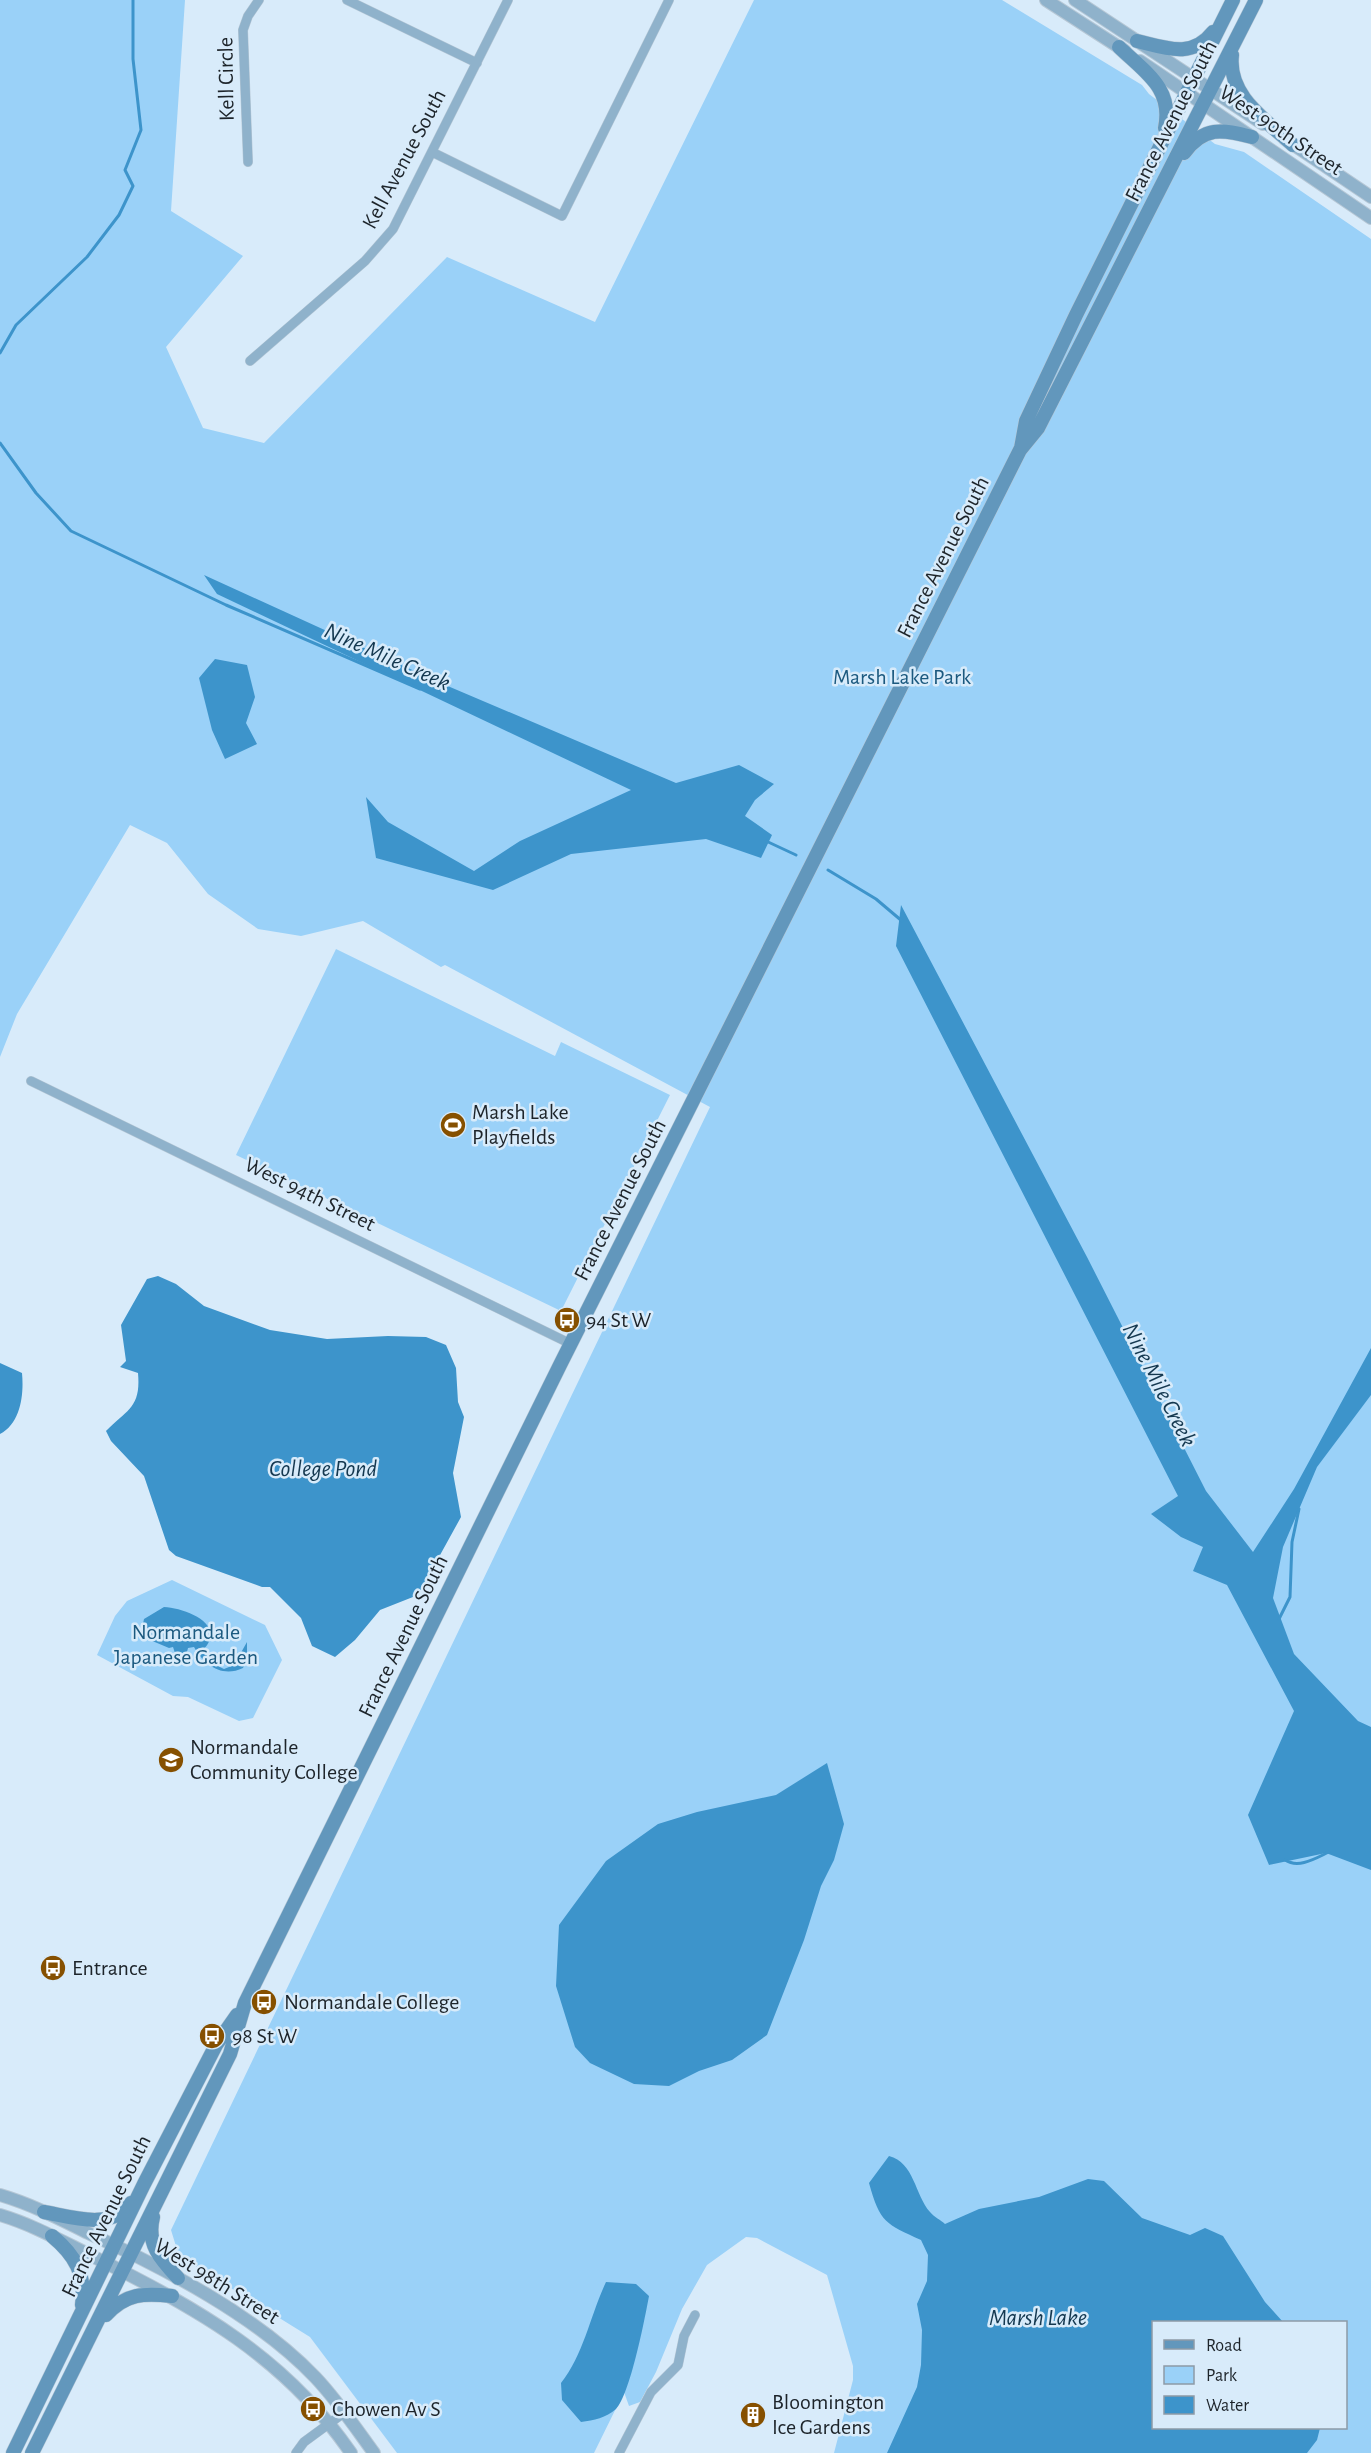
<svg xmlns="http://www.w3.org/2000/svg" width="1371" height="2453" font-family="'Alegreya Sans',sans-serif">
	<rect width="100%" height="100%" fill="#d8ebfa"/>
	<path fill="#9ad1f8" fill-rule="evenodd" d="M 0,0 L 185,0 L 171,211 L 243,256 L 166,347 L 203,428 L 264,443 L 447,257 L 595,322 L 754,0 L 1002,0 L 1142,85 L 1149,94 L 1215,144 L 1244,152 L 1371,239 L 1371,2453 L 834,2453 L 853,2380 L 853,2366 L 827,2275 L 757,2238 L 746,2237 L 707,2265 L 682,2309 L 656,2372 L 640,2402 L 629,2406 L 624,2392 L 594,2453 L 397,2453 L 310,2337 L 179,2256 L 171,2230 L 710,1107 L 445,965 L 441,967 L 363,921 L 301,936 L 258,929 L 208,894 L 167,843 L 130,825 L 17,1014 L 0,1057 ZM 1154,2322 L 1346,2322 L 1346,2428 L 1154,2428 Z
		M 336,949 L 555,1056 L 561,1042 L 670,1095 L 561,1311 L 236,1155 Z
		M 172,1580 L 265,1625 L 282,1660 L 253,1718 L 239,1721 L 188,1697 L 173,1696 L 97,1655 L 115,1616 L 127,1601 Z"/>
	<path fill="#3d94cb" d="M 204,575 L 443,684 L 676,783 L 739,765 L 774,784 L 755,800 L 745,816 L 772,835 L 761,858 L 706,839 L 571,854 L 493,890 L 376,858 L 366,797 L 388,822 L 474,871 L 520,841 L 631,790 L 217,594 Z
		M 215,659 L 247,665 L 255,697 L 246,723 L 257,744 L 225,759 L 212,730 L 199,678 Z
		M 901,905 L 1087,1257 L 1206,1491 L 1253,1552 L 1294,1489 L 1371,1348 L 1371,1395 L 1317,1467 L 1283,1547 L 1273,1598 L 1294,1654 L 1358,1721 L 1371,1727 L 1371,1870 L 1326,1853 L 1269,1865 L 1248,1815 L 1294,1711 L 1227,1585 L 1193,1571 L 1203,1547 L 1181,1537 L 1151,1514 L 1178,1496 L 896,946 Z
		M 158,1276 L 176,1284 L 204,1306 L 270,1330 L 327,1339 L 388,1336 L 426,1337 L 446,1345 L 456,1368 L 458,1402 L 464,1417 L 453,1473 L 461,1517 L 418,1595 L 380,1610 L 355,1640 L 335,1657 L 312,1646 L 301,1618 L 270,1587 L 262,1587 L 176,1556 L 169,1550 L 144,1476 L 111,1441 L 106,1431 C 128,1409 141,1407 138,1373 L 120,1367 L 126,1361 L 121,1325 L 147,1279 Z
		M 0,1363 L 22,1373 C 24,1394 21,1423 0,1434 Z
		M 164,1607 C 185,1608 227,1624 204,1649 C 208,1660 214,1664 224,1669 L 234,1665 L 247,1642 L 247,1659 L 243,1668 C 222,1678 204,1665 194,1647 L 188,1648 L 186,1656 L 175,1653 L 173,1647 L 169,1648 L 150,1640 L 142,1629 L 144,1619 Z
		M 827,1763 L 844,1824 L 834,1860 L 821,1886 L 804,1940 L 767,2035 L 732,2060 L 699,2071 L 669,2086 L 634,2084 L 590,2063 L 575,2047 L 556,1986 L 559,1925 L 606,1861 L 658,1824 L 697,1812 L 776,1795 Z
		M 889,2156 C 914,2162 915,2195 930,2212 C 934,2217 941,2220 945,2224 L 979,2209 L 1039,2197 L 1088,2179 L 1104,2181 L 1142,2218 L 1190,2235 L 1205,2228 L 1223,2236 L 1265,2302 L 1283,2322 L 1154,2322 L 1154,2428 L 1320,2428 L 1317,2440 L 1307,2453 L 887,2453 L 917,2387 L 921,2365 L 922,2330 L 917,2304 L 927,2281 L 928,2255 L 921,2240 C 886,2224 880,2223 869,2183 Z
		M 606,2282 L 636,2284 L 649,2296 C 645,2318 630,2395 616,2409 C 606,2418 594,2420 581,2422 L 562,2400 L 561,2383 C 584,2354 590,2316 606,2282 Z"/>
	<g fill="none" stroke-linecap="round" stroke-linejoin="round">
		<path stroke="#3d94cb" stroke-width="3" d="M 0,353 L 16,325 L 87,257 L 119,215 L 133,186 L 125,170 L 141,130 L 133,59 L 133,0
			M 0,443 L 36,493 L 71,531 L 226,605 L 420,689
			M 766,841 L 796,855
			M 828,870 L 876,899 L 902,921
			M 1279,1619 L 1290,1597 L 1292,1542 L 1299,1509
			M 1285,1860 C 1299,1869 1316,1858 1329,1852"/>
		<g stroke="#b6c7d5" stroke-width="10">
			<path id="minor" d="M 347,0 L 477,63
				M 432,152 L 562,216 L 669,0
				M 248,162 L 243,30 L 248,16 L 259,0
				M 250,361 L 365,261 L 393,229 L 508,0
				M 31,1081 L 571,1344
				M 296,2453 L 304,2442 L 345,2412
				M 619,2453 L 651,2392 L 678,2365 L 684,2336 L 695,2315"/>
		</g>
		<g stroke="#b6c7d5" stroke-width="14">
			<path id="tertiary" d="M 1046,0 L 1125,51
				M 1075,0 L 1263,124
				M 1140,61 L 1371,218
				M 1285,139 L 1371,197
				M 0,2195 C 31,2204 60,2219 88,2233 C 164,2268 257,2316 315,2377 C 337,2400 355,2427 374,2453
				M 0,2215 C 34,2225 65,2243 96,2258 C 197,2308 286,2358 351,2453"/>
		</g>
		<g stroke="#b6c7d5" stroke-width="15">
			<path id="secondary" d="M 1137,41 C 1166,48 1192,59 1213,32
				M 1119,47 C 1146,73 1173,88 1165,128
				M 1232,55 C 1227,96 1266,120 1293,145
				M 1184,153 C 1204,126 1222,129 1252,137
				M 1021,448 L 1026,421 L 1076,315 L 1233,0
				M 44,2212 C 72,2217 111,2231 131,2203
				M 153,2217 C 146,2244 161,2260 178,2278
				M 52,2236 C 75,2255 86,2274 82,2305
				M 106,2315 C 126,2293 144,2293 172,2296
				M 13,2453 L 144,2184 L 216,2045 L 237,2015
				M 32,2453 L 230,2054 L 245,2003 L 560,1365 L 1020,450 L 1038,428 L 1256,0"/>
		</g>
		<use href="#minor" stroke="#8fb2cb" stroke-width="9"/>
		<use href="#tertiary" stroke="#8fb2cb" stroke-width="12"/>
		<use href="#secondary" stroke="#6297bc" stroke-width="14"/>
	</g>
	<defs>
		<g id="stadium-disc" transform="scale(1.35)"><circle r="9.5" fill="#865000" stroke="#d8ebfa"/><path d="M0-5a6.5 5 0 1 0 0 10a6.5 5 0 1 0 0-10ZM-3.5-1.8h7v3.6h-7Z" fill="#fff"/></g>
		<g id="bus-disc" transform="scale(1.35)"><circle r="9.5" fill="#865000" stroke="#d8ebfa"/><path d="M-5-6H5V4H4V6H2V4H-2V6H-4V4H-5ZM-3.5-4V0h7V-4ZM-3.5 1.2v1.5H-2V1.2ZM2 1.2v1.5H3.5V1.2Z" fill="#fff"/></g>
		<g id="university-disc" transform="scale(1.35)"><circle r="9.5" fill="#865000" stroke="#d8ebfa"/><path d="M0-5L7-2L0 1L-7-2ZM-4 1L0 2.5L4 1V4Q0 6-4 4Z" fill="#fff"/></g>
		<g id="building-disc" transform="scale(1.35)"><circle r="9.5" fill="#865000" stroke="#d8ebfa"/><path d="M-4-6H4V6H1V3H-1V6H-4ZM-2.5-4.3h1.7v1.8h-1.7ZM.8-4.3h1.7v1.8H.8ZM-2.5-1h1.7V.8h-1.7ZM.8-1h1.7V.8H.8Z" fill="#fff"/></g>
	</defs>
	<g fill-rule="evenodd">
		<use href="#stadium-disc" x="453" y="1125"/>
		<use href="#bus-disc" x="567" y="1320"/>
		<use href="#university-disc" x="171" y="1760"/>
		<use href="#bus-disc" x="53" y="1968"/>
		<use href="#bus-disc" x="264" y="2002"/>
		<use href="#bus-disc" x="212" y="2036"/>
		<use href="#bus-disc" x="313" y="2409"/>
		<use href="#building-disc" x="753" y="2415"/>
	</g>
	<g text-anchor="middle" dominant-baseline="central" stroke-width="5" stroke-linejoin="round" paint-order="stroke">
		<g font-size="22" fill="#1d242a" stroke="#d8ebfa">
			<text transform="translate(226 79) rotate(-91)">Kell Circle</text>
			<text transform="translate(1171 121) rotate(-63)">France Avenue South</text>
			<text transform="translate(1281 130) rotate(34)">West 90th Street</text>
			<text transform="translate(404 159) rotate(-62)">Kell Avenue South</text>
			<text transform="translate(943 557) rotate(-63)">France Avenue South</text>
			<text transform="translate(310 1194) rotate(26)">West 94th Street</text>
			<text transform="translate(620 1200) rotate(-63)">France Avenue South</text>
			<text transform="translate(403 1636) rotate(-64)">France Avenue South</text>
			<text transform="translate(106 2216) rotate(-64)">France Avenue South</text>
			<text transform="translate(217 2281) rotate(32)">West 98th Street</text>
		</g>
		<g font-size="22" fill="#1b597f" stroke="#d8ebfa">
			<text x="902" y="677">Marsh Lake Park</text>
			<text x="186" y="1632">Normandale<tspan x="186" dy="25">Japanese Garden</tspan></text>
		</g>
		<g font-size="22" fill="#1d242a" stroke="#d8ebfa" text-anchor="start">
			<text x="472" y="1112">Marsh Lake<tspan x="472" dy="25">Playfields</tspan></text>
			<text x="586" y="1320">94 St W</text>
			<text x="190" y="1747">Normandale<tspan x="190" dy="25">Community College</tspan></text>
			<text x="72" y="1968">Entrance</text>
			<text x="284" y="2002">Normandale College</text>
			<text x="232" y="2036">98 St W</text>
			<text x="772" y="2402">Bloomington<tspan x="772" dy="25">Ice Gardens</tspan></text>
			<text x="332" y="2409">Chowen Av S</text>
		</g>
		<g font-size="24" font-style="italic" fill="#143850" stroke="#d8ebfa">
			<text transform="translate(387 657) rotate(24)">Nine Mile Creek</text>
			<text transform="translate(1159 1385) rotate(63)">Nine Mile Creek</text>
			<text x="323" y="1469">College Pond</text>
			<text x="1038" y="2318">Marsh Lake</text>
		</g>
	</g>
	<rect x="1152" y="2321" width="195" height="108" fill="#d8ebfa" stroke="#8d9ba7" stroke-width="1.5"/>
	<rect x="1164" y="2340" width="30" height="9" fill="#6297bc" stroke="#8d9ba7" stroke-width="1.5"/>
	<text x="1206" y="2351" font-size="18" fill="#1d242a">Road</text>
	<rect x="1164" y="2366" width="30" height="18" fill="#9ad1f8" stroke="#8d9ba7" stroke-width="1.5"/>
	<text x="1206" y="2381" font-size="18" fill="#1d242a">Park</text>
	<rect x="1164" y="2396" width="30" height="18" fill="#3d94cb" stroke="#8d9ba7" stroke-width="1.5"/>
	<text x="1206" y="2411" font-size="18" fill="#1d242a">Water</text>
</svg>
